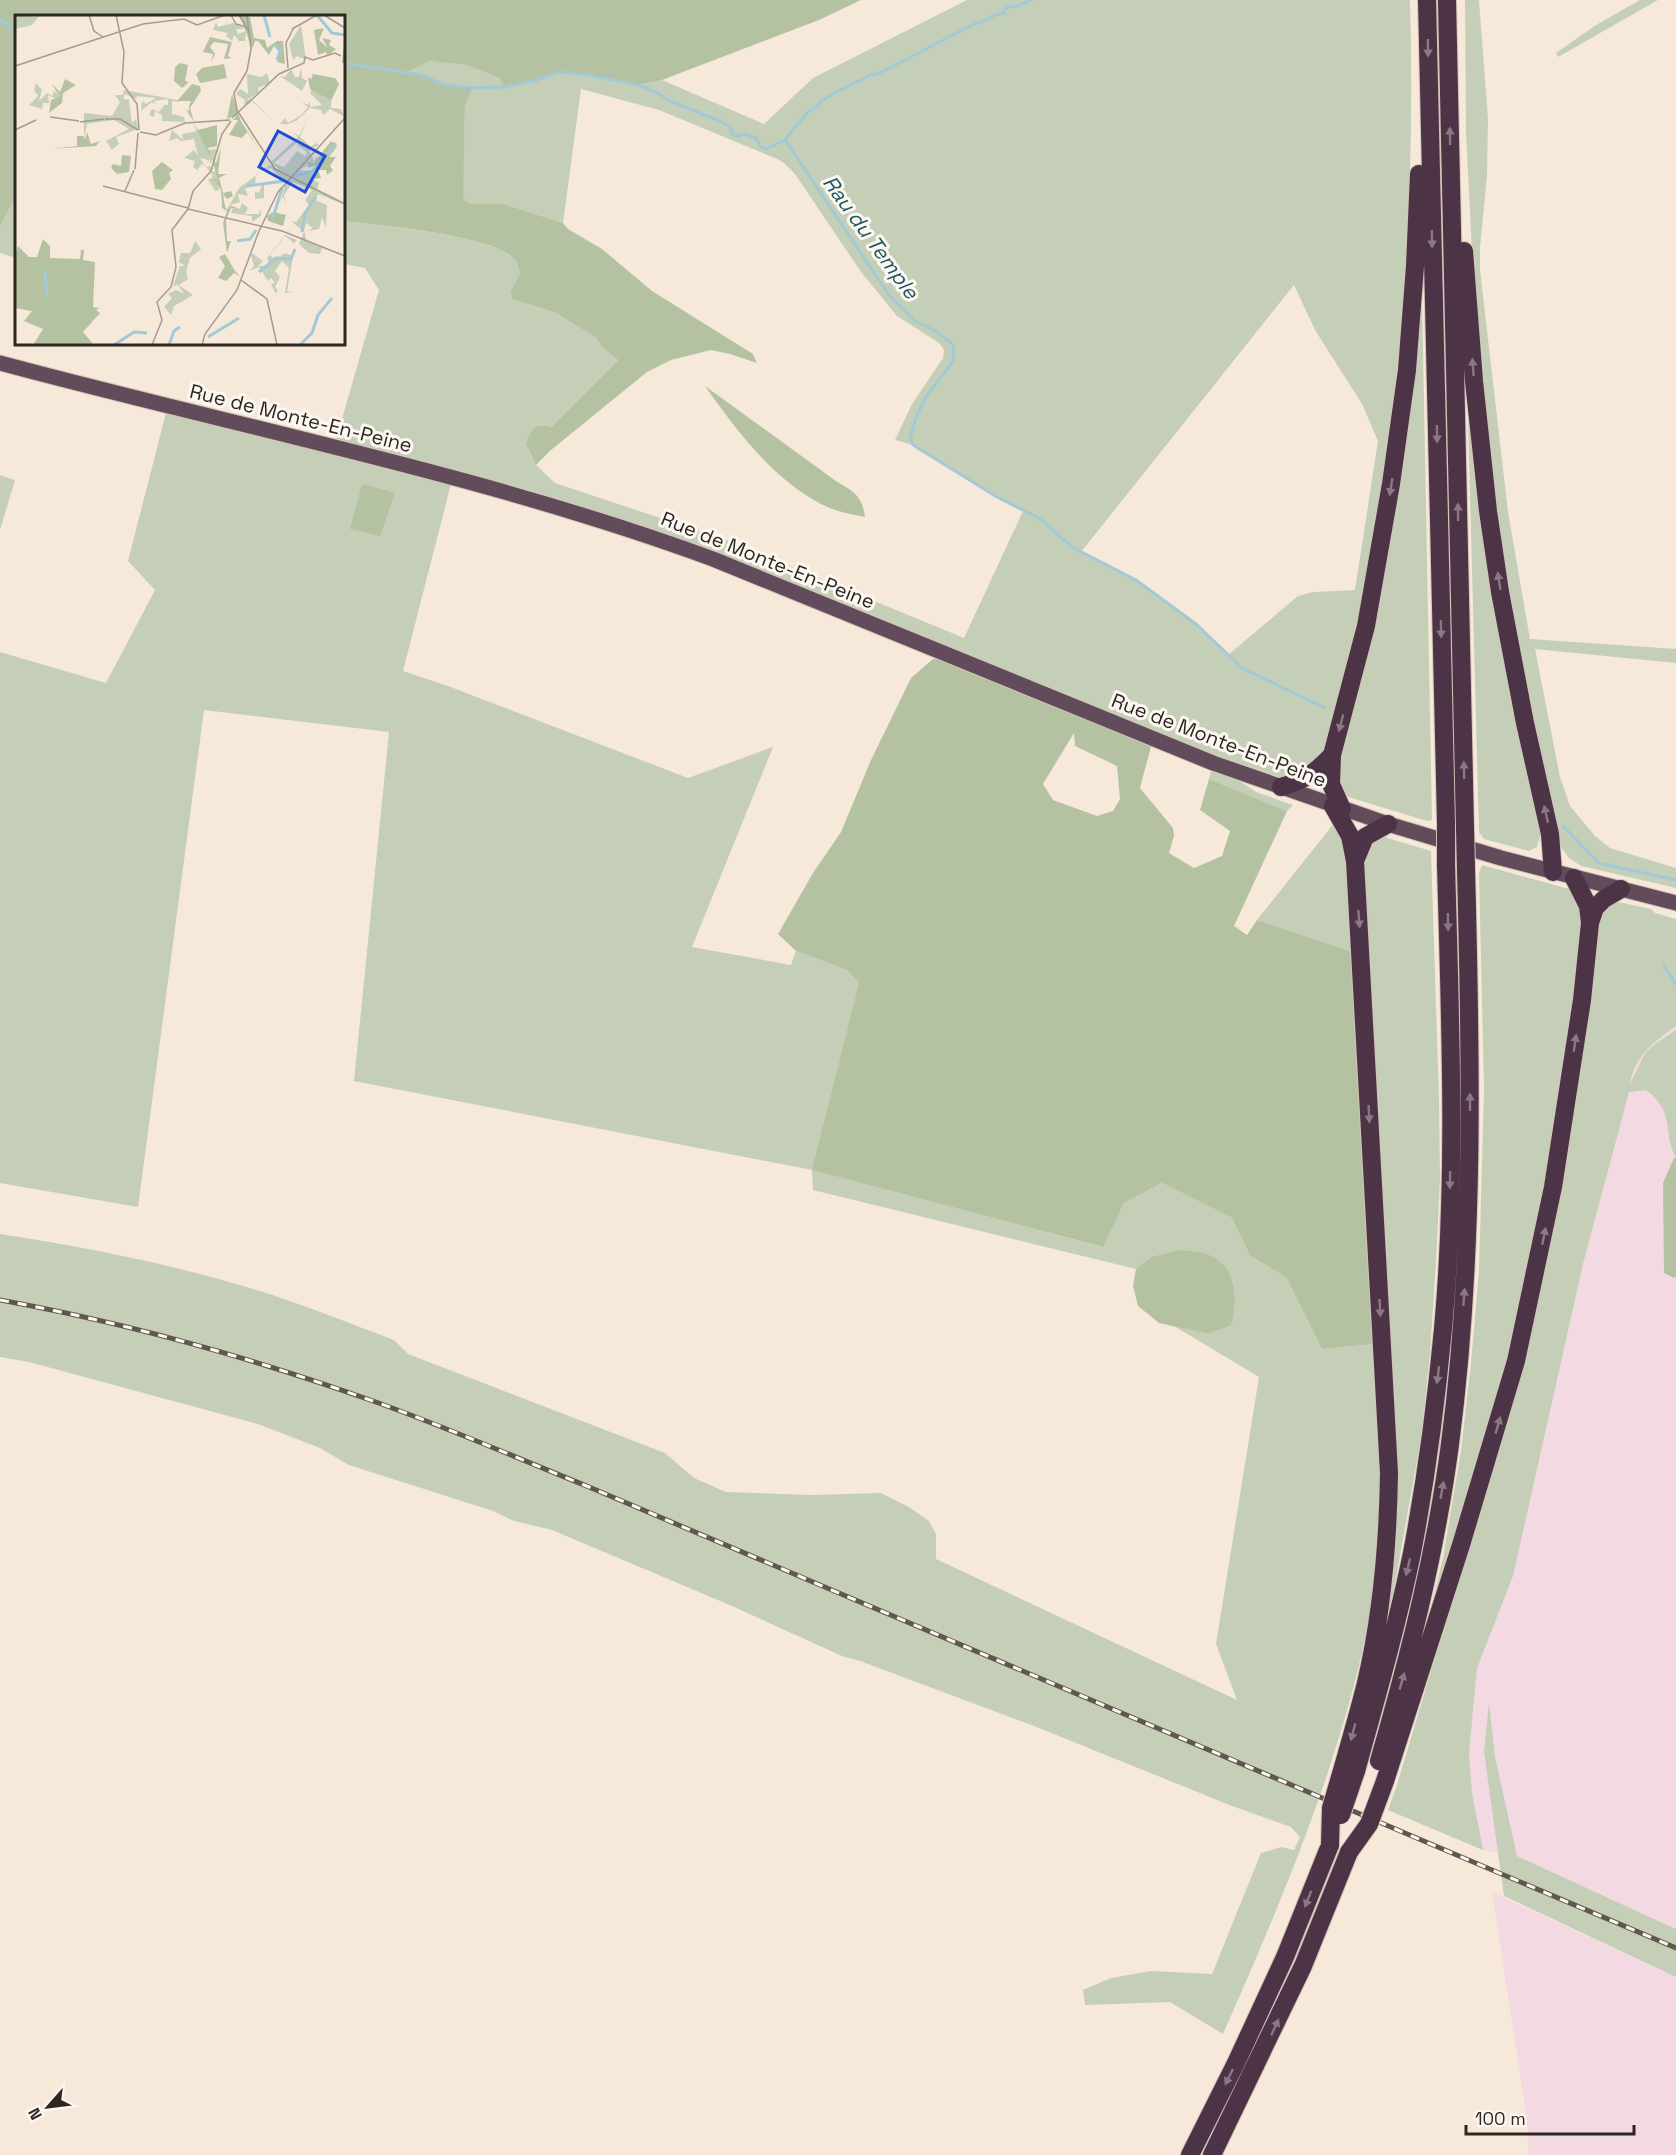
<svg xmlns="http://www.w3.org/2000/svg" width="1676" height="2155" font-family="'Space Grotesk',sans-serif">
	<rect width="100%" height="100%" fill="#f7e9da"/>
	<path fill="#f3d9e1" d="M 1618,902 L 1651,909 L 1655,913 L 1676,919 L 1676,1929 L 1517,1856 L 1483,1850 L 1388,1810 L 1397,1785 L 1525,1357 L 1545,1270 L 1582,1066 L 1596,921 Z
		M 1492,1892 L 1676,1977 L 1676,2155 L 1528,2155 L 1527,2120 Z"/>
	<path fill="#c5cfb7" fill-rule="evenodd" d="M 967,0 L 1410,0 C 1415,179 1405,358 1374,535 C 1369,563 1366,592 1360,620 C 1350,663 1337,705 1325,747 L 1317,764 L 1293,778 L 1280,777 L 1214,755 L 1091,705 L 956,658 L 713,559 L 452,480 L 403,671 L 448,686 L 688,778 L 773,747 L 692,947 L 791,965 L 796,951 L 847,970 L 860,983 L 813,1170 L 1102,1247 L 1124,1203 L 1162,1183 L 1232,1218 L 1250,1256 L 1286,1277 L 1322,1349 L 1375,1344 C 1378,1421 1383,1499 1375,1575 C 1369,1630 1356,1682 1340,1734 C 1309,1837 1266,1936 1223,2034 L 1170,2002 L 1085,2005 L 1083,1990 L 1111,1978 L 1151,1971 L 1212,1974 L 1261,1853 L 1281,1847 L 1294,1850 L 1300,1837 L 1291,1827 L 1232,1806 L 1034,1726 L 860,1661 L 842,1656 L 732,1606 L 552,1530 L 514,1521 L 493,1511 L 349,1465 L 320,1448 L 258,1424 L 29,1362 L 0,1357 L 0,1234 C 87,1247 175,1265 260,1291 C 305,1305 349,1323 394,1340 L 408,1354 L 665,1453 L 694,1478 L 726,1492 L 812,1495 L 881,1493 L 909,1507 L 929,1521 L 936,1534 L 936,1559 L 1237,1700 L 1216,1644 L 1259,1377 L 1174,1326 L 1208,1334 L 1151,1257 L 1136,1269 L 813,1190 L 812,1170 L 354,1081 L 389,732 L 204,710 L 138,1207 L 0,1183 L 0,652 L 106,683 L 155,590 L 128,561 L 168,405 L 334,447 L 379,290 L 365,268 L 344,264 L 344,221 C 377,225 495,235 515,260 C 517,263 519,269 520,273 L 510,292 L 512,299 L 556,313 L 596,338 L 602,347 L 618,360 L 551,427 C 536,421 529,432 526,446 L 536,465 L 555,483 L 726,540 L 964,638 L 1023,511 L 913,445 L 895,440 L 912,404 L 943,358 L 944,350 L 939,343 L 897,316 L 861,272 L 795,174 L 784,163 L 777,159 L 659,110 L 581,89 L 563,223 L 504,204 L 470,204 L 462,198 L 465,106 L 471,88 L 445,85 L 421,75 L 407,72 L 429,61 L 466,65 L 499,78 L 537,80 L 560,72 L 588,75 L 638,85 L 662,80 L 764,124 L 813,78 ZM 1294,285 L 1315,330 L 1362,404 L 1378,441 L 1355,590 L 1313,592 L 1298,596 L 1228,655 L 1196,624 L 1175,607 L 1136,580 L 1081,552 Z
		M 1465,0 L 1479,0 L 1488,119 L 1487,174 L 1480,248 L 1480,270 L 1508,512 L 1530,639 L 1676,649 L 1676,663 L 1535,649 L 1560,777 L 1570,806 L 1595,836 L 1610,848 L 1676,868 L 1676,888 L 1581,866 L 1569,858 L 1558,843 L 1510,605 L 1488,444 L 1473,273 L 1466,132 Z
		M 1640,0 L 1658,0 L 1558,57 L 1556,53 L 1596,25 Z
		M 16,196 L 16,258 L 0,253 L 0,227 Z
		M 1422,297 L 1432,820 L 1427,821 L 1345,796 L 1336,787 L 1416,298 Z
		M 1467,381 L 1543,825 L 1537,847 L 1529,851 L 1484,839 L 1479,832 Z
		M 0,475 L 15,480 L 0,530 Z
		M 1213,763 L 1256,792 L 1293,805 L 1287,811 L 1209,779 Z
		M 1335,822 L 1345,836 L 1353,952 L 1257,920 Z
		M 1381,836 L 1431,851 L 1439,1098 L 1440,1179 L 1436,1262 L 1430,1353 L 1421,1438 L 1391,1606 L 1384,1635 L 1390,1577 L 1362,860 L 1368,843 Z
		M 1482,865 L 1569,889 L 1583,906 L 1581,948 L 1543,1222 L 1491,1431 L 1426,1628 L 1443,1558 L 1461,1450 L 1471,1363 L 1479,1271 L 1484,1089 L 1479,873 Z
		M 1618,902 L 1651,909 L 1655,913 L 1676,919 L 1676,1026 C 1654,1042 1635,1055 1630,1084 L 1645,1053 L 1655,1044 L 1676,1030 L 1676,1158 C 1662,1132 1676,1112 1646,1090 L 1629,1092 L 1583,1264 L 1513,1576 L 1477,1668 L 1469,1753 L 1472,1793 L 1483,1850 L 1388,1810 L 1397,1785 L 1525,1357 L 1545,1270 L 1582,1066 L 1596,921 L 1605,905 Z
		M 1489,1703 L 1495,1757 L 1517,1856 L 1676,1929 L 1676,1977 L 1504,1896 L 1484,1752 Z"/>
	<path fill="#b5c2a2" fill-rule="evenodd" d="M 0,0 L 861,0 L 819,20 L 662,80 L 638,85 L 588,75 L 560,72 L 537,80 L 504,87 L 499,78 L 466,65 L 429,61 L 408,72 L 421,75 L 445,85 L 472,88 L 465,106 L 463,198 L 470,204 L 504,204 L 563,223 L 568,229 L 602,249 L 652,291 L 753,354 L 757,363 L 730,354 L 711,350 L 671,360 L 647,372 L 551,450 L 536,465 L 526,445 C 529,431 536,421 551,427 L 618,360 L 602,347 L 596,338 L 556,313 L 512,299 L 510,292 L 520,273 C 519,269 517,263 515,260 C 495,235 378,225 344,221 L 344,16 L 16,16 L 16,196 L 0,227 Z
		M 705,386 L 836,481 C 854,492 862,495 865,517 C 850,514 834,511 821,504 C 772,478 736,430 705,386 Z
		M 362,484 L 395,493 L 380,536 L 350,529 Z
		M 956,658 L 1153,739 L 1140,788 L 1173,828 L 1174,836 L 1169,853 L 1194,868 L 1222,856 L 1230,831 L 1200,810 L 1209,779 L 1287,811 L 1234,926 L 1247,935 L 1257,920 L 1353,952 L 1375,1344 L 1322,1349 L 1286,1277 L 1250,1256 L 1232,1218 L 1162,1183 L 1124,1203 L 1103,1247 L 812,1170 L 859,983 L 847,970 L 796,951 L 778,934 L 813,873 L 841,832 L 871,760 L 911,678 L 933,659 ZM 1074,733 L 1075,746 L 1117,766 L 1120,799 L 1113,811 L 1097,816 L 1053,800 L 1043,784 Z
		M 1674,1158 L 1676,1158 L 1676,1276 L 1674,1278 L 1664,1273 L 1663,1183 Z
		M 1181,1250 C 1190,1251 1201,1251 1209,1255 C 1237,1266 1238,1300 1231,1325 L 1208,1334 L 1159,1323 L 1138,1306 L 1133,1286 L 1136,1269 L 1151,1257 Z"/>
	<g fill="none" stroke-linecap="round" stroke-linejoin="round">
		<path stroke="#a1cad6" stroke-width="3" d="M 0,19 L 16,32
			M 344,63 L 421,75 L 445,85 L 472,88 L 504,87 L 537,80 L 560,72 L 588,75 L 638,85 L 658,93 L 668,100 L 724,123 L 731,128 L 732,134 L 737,136 L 745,134 L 756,138 L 760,146 L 766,149 L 785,140 L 889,295 L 915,321 L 934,330 L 952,344 L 954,348 L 953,361 L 926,397 L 917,415 L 910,438 L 913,445 L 997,497 L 1039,518 L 1072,547 L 1136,580 L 1196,624 L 1242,668 L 1325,708
			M 785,140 L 808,112 L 819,106 L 819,103 C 835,90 854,85 871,74 L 876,75 L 976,23 L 980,23 L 995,15 L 1004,13 L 1005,9 L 1009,6 L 1015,7 L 1031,0
			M 1564,827 L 1599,863 L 1676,880
			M 1664,966 L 1676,985"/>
		<g stroke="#d2c6b9" stroke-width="17">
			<path id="major" d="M 0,363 C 238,427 482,474 713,559 L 1213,763 L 1388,824 L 1501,858 L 1676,903"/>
		</g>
		<g stroke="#d2c6b9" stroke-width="20">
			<path id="highway" d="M 1427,0 L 1446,823
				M 1447,0 L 1465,828
				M 1464,251 L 1474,381 L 1488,511 L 1500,592 L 1525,723 L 1550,834 L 1553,872
				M 1281,787 C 1305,780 1315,773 1332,755
				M 1333,806 L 1350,836 L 1355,861 L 1389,1473 C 1388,1543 1382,1614 1366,1683 C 1359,1711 1351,1739 1343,1767
				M 1342,809 L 1331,784 L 1332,755 L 1366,626 L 1391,484 L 1407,370 L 1415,266 L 1419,174
				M 1355,861 L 1365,837 L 1388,824
				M 1574,878 L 1588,906 L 1590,923
				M 1379,1761 C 1409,1657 1436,1551 1450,1444 C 1475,1253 1471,1061 1466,869
				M 1356,1771 C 1376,1699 1397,1626 1412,1553 C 1426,1479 1436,1404 1443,1329 C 1457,1175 1450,1018 1446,864
				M 1385,1781 L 1461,1545 L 1516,1361 L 1553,1187 L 1582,1000 L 1590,923 L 1595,908 L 1604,899 L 1621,889
				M 1190,2155 L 1236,2063 L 1285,1957 L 1330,1845
				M 1212,2155 L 1303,1966 L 1349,1852"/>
		</g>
		<use href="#major" stroke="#624b5b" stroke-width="15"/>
		<use href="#highway" stroke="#4c3345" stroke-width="18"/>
		<g stroke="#5f584f" stroke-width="5">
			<path id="rail" d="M 0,1300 C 127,1323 252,1358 373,1401 C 446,1427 517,1458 589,1487 L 1676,1948"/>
		</g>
		<use href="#rail" stroke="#fdf7f2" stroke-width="3" stroke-dasharray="9" stroke-linecap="butt"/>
		<g stroke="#d2c6b9" stroke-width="20" stroke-linecap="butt">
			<path id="highway-bridge" d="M 1446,823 L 1446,864
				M 1465,828 L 1466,869
				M 1341,1815 L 1356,1771
				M 1330,1845 L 1331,1808 L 1343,1767
				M 1349,1852 L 1369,1824 L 1385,1781"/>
		</g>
		<use href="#highway-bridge" stroke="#4c3345" stroke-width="18"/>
	</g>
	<defs><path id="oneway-solid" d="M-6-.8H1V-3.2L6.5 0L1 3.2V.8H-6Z" transform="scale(1.5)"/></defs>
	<g fill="#8a7882">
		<use href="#oneway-solid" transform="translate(1428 48) rotate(89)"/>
		<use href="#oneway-solid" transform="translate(1450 136) rotate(-91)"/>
		<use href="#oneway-solid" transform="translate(1432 239) rotate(89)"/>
		<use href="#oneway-solid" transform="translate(1473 367) rotate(-94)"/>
		<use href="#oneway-solid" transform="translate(1437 434) rotate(89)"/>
		<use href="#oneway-solid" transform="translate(1391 487) rotate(99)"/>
		<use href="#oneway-solid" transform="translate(1458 512) rotate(-91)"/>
		<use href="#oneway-solid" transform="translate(1499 581) rotate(-99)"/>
		<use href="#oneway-solid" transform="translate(1441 629) rotate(89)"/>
		<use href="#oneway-solid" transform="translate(1341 723) rotate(105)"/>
		<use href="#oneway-solid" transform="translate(1464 770) rotate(-91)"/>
		<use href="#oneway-solid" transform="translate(1546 814) rotate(-103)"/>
		<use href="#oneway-solid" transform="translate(1359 919) rotate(86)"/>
		<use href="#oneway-solid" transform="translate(1448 922) rotate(89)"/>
		<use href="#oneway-solid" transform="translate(1575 1043) rotate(-82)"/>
		<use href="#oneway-solid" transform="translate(1470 1102) rotate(-90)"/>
		<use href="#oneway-solid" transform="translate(1369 1114) rotate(87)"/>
		<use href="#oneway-solid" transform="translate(1450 1180) rotate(91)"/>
		<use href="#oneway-solid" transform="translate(1544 1236) rotate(-79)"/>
		<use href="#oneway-solid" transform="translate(1464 1297) rotate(-86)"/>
		<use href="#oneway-solid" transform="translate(1380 1308) rotate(87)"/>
		<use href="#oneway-solid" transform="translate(1438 1375) rotate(97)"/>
		<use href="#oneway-solid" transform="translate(1498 1425) rotate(-74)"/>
		<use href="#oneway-solid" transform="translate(1442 1490) rotate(-80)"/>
		<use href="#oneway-solid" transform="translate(1408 1567) rotate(103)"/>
		<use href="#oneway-solid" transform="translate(1402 1681) rotate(-74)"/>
		<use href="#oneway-solid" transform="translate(1353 1732) rotate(105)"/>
		<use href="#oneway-solid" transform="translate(1308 1899) rotate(112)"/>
		<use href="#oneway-solid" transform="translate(1275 2027) rotate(-65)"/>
		<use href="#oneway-solid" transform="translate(1229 2077) rotate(116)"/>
	</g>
	<g text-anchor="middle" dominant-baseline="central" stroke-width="6" stroke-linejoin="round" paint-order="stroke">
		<g font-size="20" fill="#2c2721" stroke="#fdf7f2">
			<text transform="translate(301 418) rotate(14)">Rue de Monte-En-Peine</text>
			<text transform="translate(768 560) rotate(22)">Rue de Monte-En-Peine</text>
			<text transform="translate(1219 740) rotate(21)">Rue de Monte-En-Peine</text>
		</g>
		<g font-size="21" font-style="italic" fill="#1d5562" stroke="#fdf7f2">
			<text transform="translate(871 237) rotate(54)">Rau du Temple</text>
		</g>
	</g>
	<g transform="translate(15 15)">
		<rect width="330" height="330" fill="#f7e9da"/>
		<path d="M 0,0 L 20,2 L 25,0 L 17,10 L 0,14 ZM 201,7 L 203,12 L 218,8 L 230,14 L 221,14 L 223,19 L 231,16 L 230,26 L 224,26 L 219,20 L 217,26 L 211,21 L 213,18 L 198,15 ZM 286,10 L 291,45 L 282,41 L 278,45 L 274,29 ZM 286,53 L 287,63 L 292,66 L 287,76 L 265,61 L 270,62 L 276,54 L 280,62 L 284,62 ZM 252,58 L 255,68 L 243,73 L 244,77 L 235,83 L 261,108 L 232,82 L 236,88 L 229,90 L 230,85 L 221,79 L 225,74 L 233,79 L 232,61 L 230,63 L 233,59 L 246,62 ZM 21,68 L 27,75 L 24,86 L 32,78 L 38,81 L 38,76 L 47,81 L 42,84 L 33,80 L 34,88 L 28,88 L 27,94 L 14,90 L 23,81 L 19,75 ZM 298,73 L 308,82 L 316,86 L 316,82 L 316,93 L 326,94 L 330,102 L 315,94 L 308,100 L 306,95 L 295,93 L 281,106 L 273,109 L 265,109 L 270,103 L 273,108 L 286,100 L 293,92 L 289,89 L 287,87 L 293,90 L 295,85 L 295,92 L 307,90 L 295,78 ZM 109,75 L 162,85 L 165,87 L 157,86 L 157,99 L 169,102 L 170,107 L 147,106 L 147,100 L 140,96 L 139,102 L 134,100 L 137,94 L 144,97 L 149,90 L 153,90 L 153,84 L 139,86 L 140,90 L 137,87 L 126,96 L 127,86 L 131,89 L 141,83 L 122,81 L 121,84 L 110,79 L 108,84 L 114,85 L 117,108 L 121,104 L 123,114 L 101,122 L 104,129 L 97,135 L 91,126 L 114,114 L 99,105 L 71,109 L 72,111 L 69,122 L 69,98 L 97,101 L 105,87 L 100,80 L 108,80 ZM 293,103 L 285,122 L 296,132 L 301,128 L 304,130 L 294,135 L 299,146 L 301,142 L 304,144 L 285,155 L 297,156 L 303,149 L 298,156 L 299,165 L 304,168 L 302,175 L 268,158 L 256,147 L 283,122 L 277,117 L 284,121 ZM 286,124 L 282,130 L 292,137 L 290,141 L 282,136 L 269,152 L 259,148 ZM 157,115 L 168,125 L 167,119 L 182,116 L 198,145 L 194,135 L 202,134 L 200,142 L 195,149 L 195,144 L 192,149 L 193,145 L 185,143 L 191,152 L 196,151 L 196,156 L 201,157 L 204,175 L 200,176 L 193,164 L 198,163 L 197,159 L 190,151 L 187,149 L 182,155 L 178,152 L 180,146 L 169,143 L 179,135 L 183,141 L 179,124 L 166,126 L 162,123 L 154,126 ZM 255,150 L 330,190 L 303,179 L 300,185 L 312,190 L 311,213 L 307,202 L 304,214 L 292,216 L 298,213 L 291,208 L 289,215 L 292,227 L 330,241 L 307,233 L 305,239 L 294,238 L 284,229 L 289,217 L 276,206 L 281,207 L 294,190 L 290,185 L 297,175 L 278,167 L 269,180 L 271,190 L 268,181 L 265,187 L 271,167 L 259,167 L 249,170 L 249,183 L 240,184 L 240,176 L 244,178 L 247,169 L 267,164 L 256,153 L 248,155 L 241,161 L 240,169 L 230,174 L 233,181 L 223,179 L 225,187 L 215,190 L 225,194 L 227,188 L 233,193 L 230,199 L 244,199 L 246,194 L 246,201 L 237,207 L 237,201 L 216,198 L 218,193 L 214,191 L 224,173 ZM 270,220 L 282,225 L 279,228 L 270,221 L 255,240 L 260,245 L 270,238 L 278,241 L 272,277 L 280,276 L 272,278 L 270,278 L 274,253 L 267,246 L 260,256 L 265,262 L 260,272 L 263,275 L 261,279 L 256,269 L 260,268 L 256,263 L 253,266 L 244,252 L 234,256 L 239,251 L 236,241 L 237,238 L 248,246 L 243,251 L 250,251 L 254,248 L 252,243 ZM 180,226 L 186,234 L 175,243 L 171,256 L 173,264 L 164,270 L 178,280 L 159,291 L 156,300 L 149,292 L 157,283 L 153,279 L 161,275 L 169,279 L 163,270 L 158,271 L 165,251 L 170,251 L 164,247 L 166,238 L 175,238 Z" fill="#c5cfb7" fill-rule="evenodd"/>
		<path d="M 225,0 L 235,2 L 239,23 L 250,25 L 252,33 L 262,26 L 268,26 L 270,49 L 262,47 L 265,36 L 260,29 L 254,40 L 243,26 L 240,26 L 237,34 ZM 309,13 L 304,25 L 313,33 L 307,23 L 316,25 L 314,30 L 321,34 L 313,41 L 311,37 L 303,40 L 299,15 ZM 195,22 L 217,27 L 213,41 L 216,43 L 209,44 L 213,29 L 199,27 L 195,32 L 200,39 L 196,48 L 198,39 L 188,37 ZM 165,48 L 173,50 L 170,66 L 174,67 L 167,73 L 159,66 L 160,52 ZM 209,49 L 212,63 L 185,68 L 181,59 L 187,53 ZM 298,59 L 320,63 L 324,69 L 316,86 L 295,74 L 293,62 L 296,64 ZM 50,64 L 61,70 L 48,78 L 47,88 L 34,98 L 36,85 L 46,81 L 41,76 L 37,69 L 45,77 ZM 177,69 L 185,71 L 186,76 L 175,93 L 179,107 L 170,93 L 174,97 L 174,91 L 176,86 L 162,86 ZM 217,79 L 226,106 L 246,138 L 232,117 L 227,123 L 214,120 L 223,105 L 218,105 L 222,100 L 212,104 ZM 178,108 L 183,115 L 202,110 L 202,131 L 193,133 L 195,137 L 196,143 ZM 72,117 L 76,129 L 85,126 L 81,131 L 35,134 L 62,131 L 62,121 L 69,121 L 70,125 ZM 316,126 L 320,129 L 313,141 L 319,132 L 323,130 L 314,142 L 321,142 L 315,151 L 318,155 L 312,160 L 311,155 L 303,155 L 306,163 L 300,164 L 302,150 L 293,153 L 293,147 L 299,148 ZM 206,133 L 203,159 L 212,159 L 204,163 L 208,178 L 216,176 L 218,181 L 212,184 L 208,179 L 210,191 L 212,195 L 214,191 L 222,193 L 216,193 L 211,205 L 212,226 L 216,226 L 212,238 L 208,208 L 212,196 L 207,193 L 206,175 L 195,159 L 203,168 L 197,142 L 201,148 ZM 107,140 L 116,141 L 114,157 L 102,159 L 96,153 L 98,149 L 106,151 ZM 147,147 L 158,155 L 154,158 L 156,164 L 147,175 L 140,174 L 137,156 ZM 258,197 L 271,200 L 268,211 L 253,206 L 252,201 ZM 28,224 L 35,231 L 35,243 L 65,244 L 66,235 L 69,235 L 68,245 L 80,247 L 78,292 L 84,293 L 81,295 L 85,298 L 68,317 L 79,330 L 18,330 L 28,314 L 9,306 L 17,296 L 0,293 L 0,240 L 3,231 L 14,242 L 22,242 ZM 210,239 L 220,256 L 225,261 L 219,258 L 211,266 L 203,263 L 210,251 L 204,242 Z" fill="#b5c2a2"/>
		<path fill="none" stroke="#a1cad6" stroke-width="3" d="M 249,0 L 255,22M 302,0 L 317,18 L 330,20M 259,29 L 265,36 L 262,45M 280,161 L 298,156 L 321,128M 232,171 L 270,166M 258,203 L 267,173M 287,217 L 290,198 L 301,182M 222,226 L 235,224 L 241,215M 30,254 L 32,282M 244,257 L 261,243 L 276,244 L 280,234M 193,322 L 224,303M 99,330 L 119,317 L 132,318M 154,330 L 159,316 L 165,312M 285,330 L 297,318 L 303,300 L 317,283"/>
		<path fill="none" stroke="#a69b90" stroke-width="1.5" d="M 74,0 L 79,16 L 88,22M 101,0 L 109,37 L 107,68 L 122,89 L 124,115M 216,0 L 221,9 L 231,12M 224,0 L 234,17M 232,0 L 236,34 L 232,56 L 219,78 L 222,95 L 260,154 L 330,189M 309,0 L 330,13M 277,14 L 302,0M 328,48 L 330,26M 0,51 L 128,9 L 169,4 L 182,10 L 210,0M 273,53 L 271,28 L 278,14M 35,102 L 64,106M 217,103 L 264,59 L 289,48 L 290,42 L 298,45 L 320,38 L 326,41M 90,104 L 105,104 L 123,115M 65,107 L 89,104M 0,115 L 21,105M 125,117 L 141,120 L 170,108 L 215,105M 120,154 L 123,118M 88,171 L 173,193M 110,176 L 119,155M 173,194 L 267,216 L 330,241M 173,194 L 178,176 L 196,156 L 207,119 L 216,106M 226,265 L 252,284 L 262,330M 137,330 L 147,305 L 142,287 L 156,272 L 161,252 L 157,215 L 173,194M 187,330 L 190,319 L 222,275 L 244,216 L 263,177 L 330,103"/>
		<path fill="#1d4ed8" fill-opacity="0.15" stroke="#1d4ed8" stroke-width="3" d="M 263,116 L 310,141 L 290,177 L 244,152 Z"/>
		<rect width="330" height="330" fill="none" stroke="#2c2721" stroke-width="3"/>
	</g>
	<g transform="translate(48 2107) rotate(242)" stroke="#fdf7f2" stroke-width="4.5" paint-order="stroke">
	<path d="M0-4.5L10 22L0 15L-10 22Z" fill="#2c2721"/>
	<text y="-9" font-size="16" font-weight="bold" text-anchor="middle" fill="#2c2721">N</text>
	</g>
	<path d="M1466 2125v9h168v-9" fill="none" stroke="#2c2721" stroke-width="3"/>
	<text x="1475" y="2125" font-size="18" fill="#2c2721" stroke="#fdf7f2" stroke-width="4.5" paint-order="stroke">100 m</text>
</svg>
